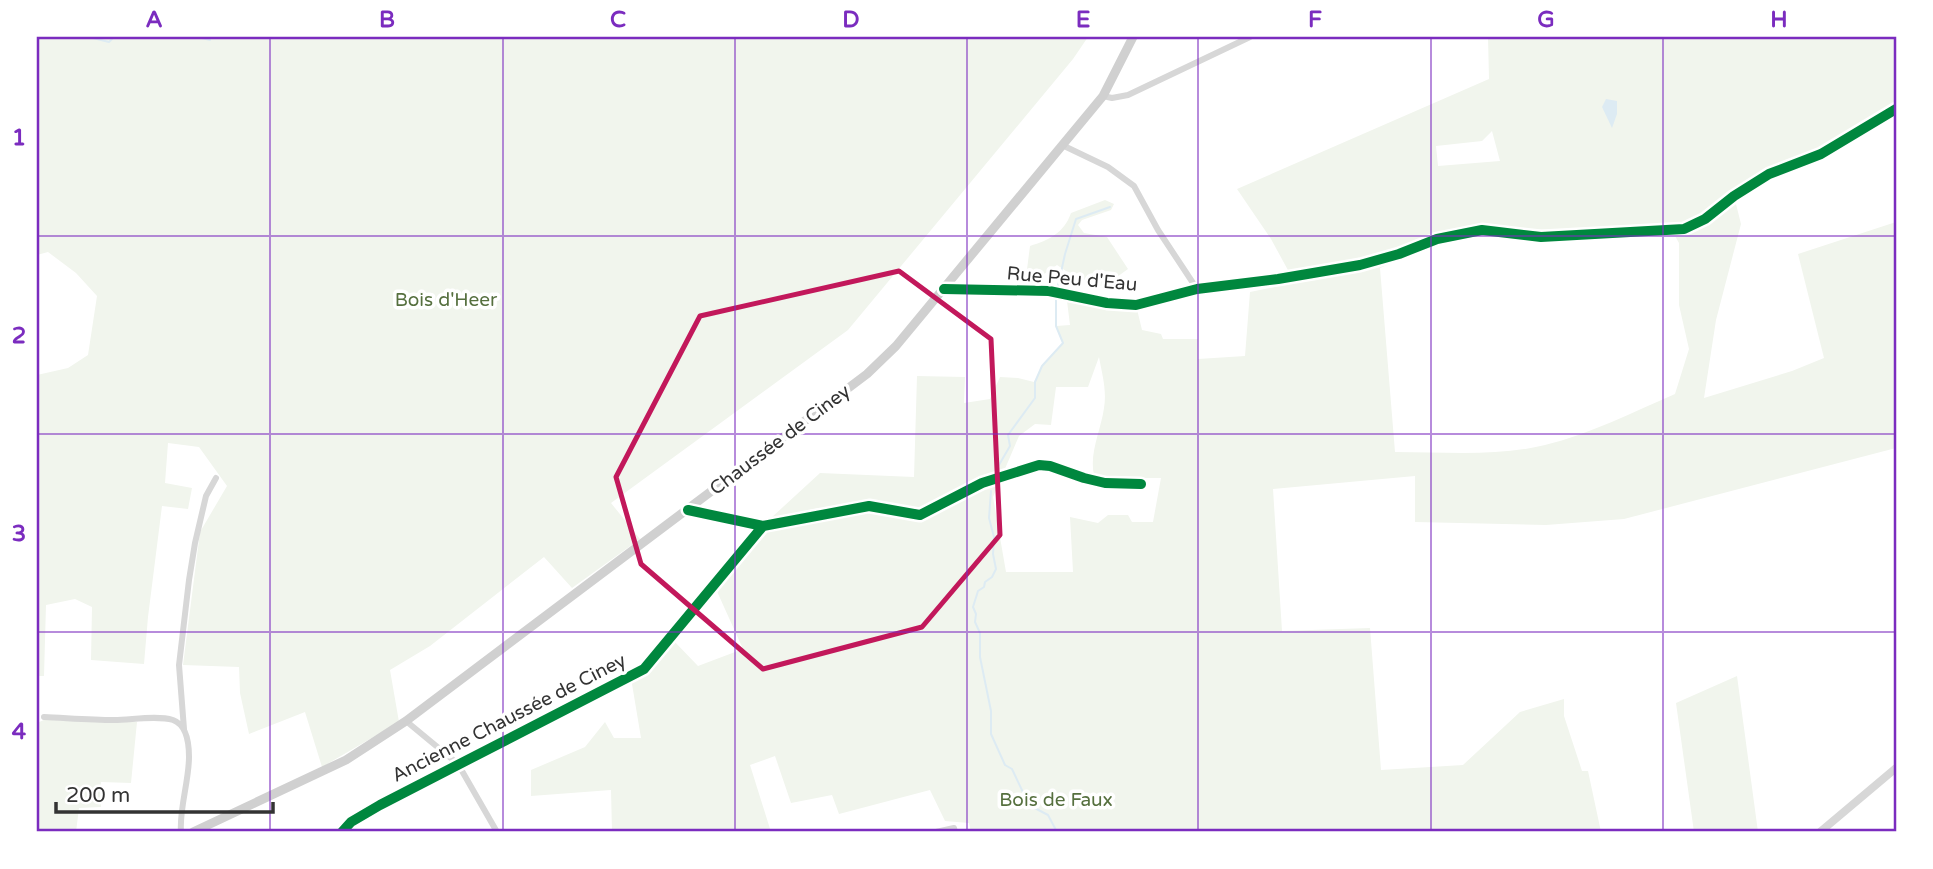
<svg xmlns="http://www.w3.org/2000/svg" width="1933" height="869" font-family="'Varela Round',sans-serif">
	<rect width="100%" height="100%" fill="#fff"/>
	<path fill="#f1f5ed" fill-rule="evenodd" d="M 37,37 L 1088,37 L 1073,59 L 848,330 L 611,503 L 640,539 L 572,588 L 544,557 L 430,646 L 390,670 L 399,722 L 322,767 L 305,712 L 249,734 L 240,693 L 239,667 L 183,665 L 200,532 L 227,486 L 199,447 L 168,443 L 165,483 L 192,488 L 188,509 L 162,506 L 148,617 L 144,664 L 91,660 L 92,607 L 75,599 L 46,605 L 44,676 L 37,676 L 37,375 L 68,368 L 88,355 L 97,296 L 76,273 L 48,252 L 37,255 Z
		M 1488,37 L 1896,37 L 1896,109 L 1821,154 L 1769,174 L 1734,196 L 1741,224 L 1716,320 L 1704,398 L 1792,371 L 1824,358 L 1798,254 L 1896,222 L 1896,448 L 1624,519 L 1546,525 L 1415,522 L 1415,476 L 1273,489 L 1282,631 L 1370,628 L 1381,770 L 1463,765 L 1520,712 L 1564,699 L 1564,716 L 1582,771 L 1588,771 L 1601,832 L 971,832 L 969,823 L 945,821 L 930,790 L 839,814 L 832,795 L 791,803 L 775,756 L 750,765 L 771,832 L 612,832 L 611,790 L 531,796 L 531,770 L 585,747 L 605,722 L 614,738 L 641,738 L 631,678 L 649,669 L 673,640 L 698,666 L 743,649 L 715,587 L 766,529 L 776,525 L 823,517 L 819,508 L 771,518 L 820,473 L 914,477 L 917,376 L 965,377 L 964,403 L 990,399 L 1000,377 L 1018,378 L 1034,382 L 1042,366 L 1063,343 L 1056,326 L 1070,325 L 1067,301 L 1136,305 L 1142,330 L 1161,334 L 1163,339 L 1198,339 L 1198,359 L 1245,356 L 1250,292 L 1295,283 L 1271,239 L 1237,189 L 1489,79 ZM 1492,131 L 1500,161 L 1438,166 L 1436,146 L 1482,141 ZM 1671,229 L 1679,243 L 1679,305 L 1689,349 L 1675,394 C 1633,412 1590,434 1545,445 C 1497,457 1444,452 1395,452 L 1380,268 L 1432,246 L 1485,236 L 1483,230 ZM 1099,357 C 1102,374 1107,390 1104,408 C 1101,430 1089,453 1094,475 L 1123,478 L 1161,478 L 1153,522 L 1132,522 L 1128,515 L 1108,515 L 1098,523 L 1070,517 L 1073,572 L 1006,572 L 993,497 L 1019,436 L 1035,424 L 1051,425 L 1056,387 L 1088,387 Z
		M 1105,200 L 1114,204 L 1111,210 L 1082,220 L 1078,225 L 1084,233 L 1107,237 L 1128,269 L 1103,287 L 1072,275 L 1057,265 L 1040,277 L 1026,277 L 1030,246 C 1049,240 1064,233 1071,213 Z
		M 1737,676 L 1758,832 L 1694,832 L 1676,703 Z
		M 46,719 L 137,722 L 131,783 L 101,782 L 101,807 L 79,808 L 76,832 L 37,832 L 37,723 Z"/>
	<path fill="#ddebf3" d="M 1606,99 L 1617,101 L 1617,114 L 1612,128 L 1602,107 Z"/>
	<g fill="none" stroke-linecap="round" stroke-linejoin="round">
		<path stroke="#ddebf3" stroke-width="2" d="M 89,37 L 109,42 L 114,37
			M 198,37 L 210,40
			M 1058,286 L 1065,254 L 1076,219 L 1110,207
			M 996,470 L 1010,446 L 1008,435 L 1035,398 L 1035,382 L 1042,366 L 1063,343 L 1056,326 L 1056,297
			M 991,491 L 989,518 L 994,537 L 993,554 L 996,569 L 992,577 L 985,582 L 984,587 L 978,591 L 973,607 L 976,614 L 975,622 L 980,633 L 980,657 L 991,711 L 991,734 L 1005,765 L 1012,769 L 1029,805 L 1048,815 L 1057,832"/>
		<path stroke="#d7d7d7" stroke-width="6" d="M 1103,96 L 1112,98 L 1128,95 L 1250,37
			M 1062,145 L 1108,167 L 1134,186 L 1158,230 L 1197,289
			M 944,289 L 1049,291 L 1107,303 L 1136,305 L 1197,289 L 1278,279 L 1360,265 L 1399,254 L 1437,239 L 1482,230 L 1541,237 L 1684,229 L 1705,219 L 1734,196 L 1769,174 L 1821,154 L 1896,109
			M 688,510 L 763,526 L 869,506 L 920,515 L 982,483 L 1039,465 L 1050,466 L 1084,478 L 1105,483 L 1141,484
			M 44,717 C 67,718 91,720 114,720 C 131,720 157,715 173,720 C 187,725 189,745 189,757 C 189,781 179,810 181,832
			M 406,721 L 458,764 L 497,832
			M 184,729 L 179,665 L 189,580 L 195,543 L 206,496 L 216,478
			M 342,832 L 351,822 L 380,805 L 644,669 L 763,526
			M 936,832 L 954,828 L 955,832"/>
		<path stroke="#d7d7d7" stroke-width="8" d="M 1820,832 L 1896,768"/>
		<path stroke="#d0d0d0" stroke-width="9" d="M 193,832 L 346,760 L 406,721 L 867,374 L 896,346 L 1103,96 L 1133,37"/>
		<g stroke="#fff" stroke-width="15">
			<path id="cycleway" d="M 944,289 L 1049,291 L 1107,303 L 1136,305 L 1197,289 L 1278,279 L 1360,265 L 1399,254 L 1437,239 L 1482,230 L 1541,237 L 1684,229 L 1705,219 L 1734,196 L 1769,174 L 1821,154 L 1896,109
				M 688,510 L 763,526 L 869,506 L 920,515 L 982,483 L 1039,465 L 1050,466 L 1084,478 L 1105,483 L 1141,484
				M 342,832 L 351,822 L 380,805 L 644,669 L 763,526"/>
		</g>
		<use href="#cycleway" stroke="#00873e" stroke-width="10"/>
	</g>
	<path fill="none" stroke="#c2185b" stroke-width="5" stroke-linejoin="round" d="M 899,271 L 991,339 L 1000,535 L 922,627 L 763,669 L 641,564 L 616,477 L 700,316 Z"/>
	<path fill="none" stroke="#7b2cbf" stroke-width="2" stroke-opacity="0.55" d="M 270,37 L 270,832M 503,37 L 503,832M 735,37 L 735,832M 967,37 L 967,832M 1198,37 L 1198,832M 1431,37 L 1431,832M 1663,37 L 1663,832M 37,236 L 1896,236M 37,434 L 1896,434M 37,632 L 1896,632"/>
	<g text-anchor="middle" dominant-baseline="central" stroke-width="7" stroke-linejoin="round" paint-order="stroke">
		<g font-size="19" fill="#333" stroke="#fff">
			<text transform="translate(1072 279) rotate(5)">Rue Peu d'Eau</text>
			<text transform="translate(780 440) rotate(-37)">Chaussée de Ciney</text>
			<text transform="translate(509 718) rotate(-27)">Ancienne Chaussée de Ciney</text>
		</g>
		<g font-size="19" fill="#56703f" stroke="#fff">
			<text x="446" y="300">Bois d'Heer</text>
			<text x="1056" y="800">Bois de Faux</text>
		</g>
	</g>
	<rect width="1933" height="869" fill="none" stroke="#ffffff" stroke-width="77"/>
	<path d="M56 802v10h217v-10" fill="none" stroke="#333333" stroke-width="3.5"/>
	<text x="66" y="802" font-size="21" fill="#333333" stroke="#ffffff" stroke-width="5" paint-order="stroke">200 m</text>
	<rect x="38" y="38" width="1857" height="792" fill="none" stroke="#7b2cbf" stroke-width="2.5"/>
	<g font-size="23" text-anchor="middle" font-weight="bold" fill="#7b2cbf">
		<text x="154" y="27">A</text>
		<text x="387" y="27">B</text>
		<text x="618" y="27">C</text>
		<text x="851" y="27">D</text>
		<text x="1083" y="27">E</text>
		<text x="1315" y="27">F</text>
		<text x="1546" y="27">G</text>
		<text x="1779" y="27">H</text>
		<text x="19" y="145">1</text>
		<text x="19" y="343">2</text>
		<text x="19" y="541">3</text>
		<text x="19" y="739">4</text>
	</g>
</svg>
